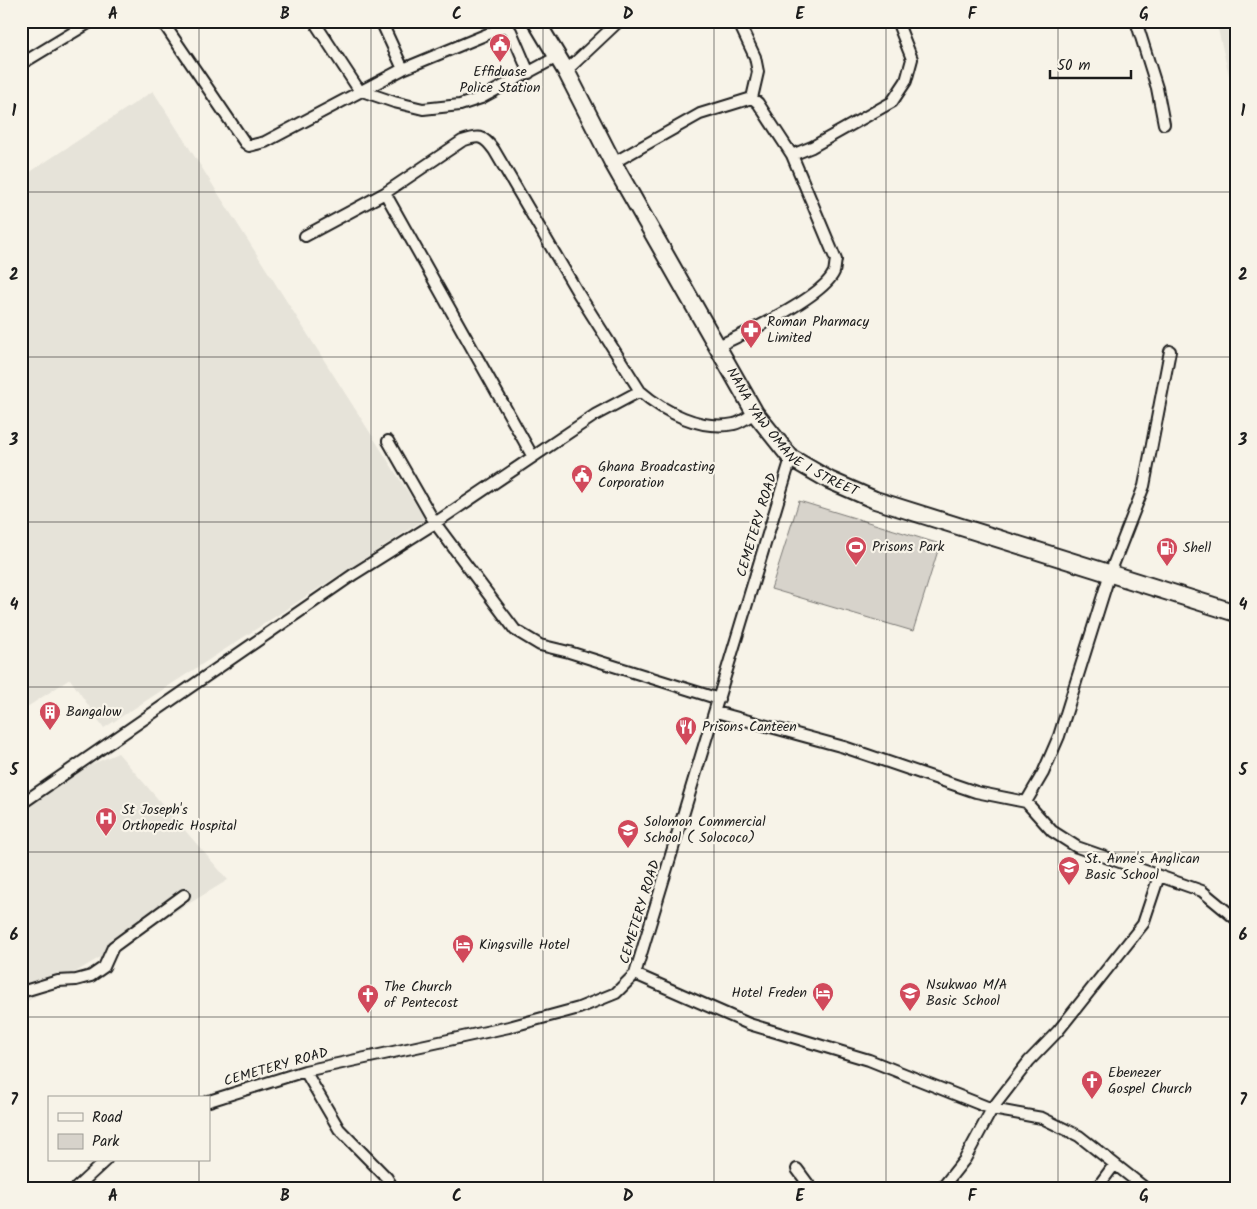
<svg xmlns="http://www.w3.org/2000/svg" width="1257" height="1209" font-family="Kalam,sans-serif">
	<rect width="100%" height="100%" fill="#f7f3e8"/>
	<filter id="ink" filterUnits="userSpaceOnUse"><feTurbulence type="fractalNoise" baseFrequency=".02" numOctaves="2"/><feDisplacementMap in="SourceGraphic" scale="10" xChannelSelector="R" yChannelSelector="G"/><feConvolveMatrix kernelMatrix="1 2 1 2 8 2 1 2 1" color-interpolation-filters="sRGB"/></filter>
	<g filter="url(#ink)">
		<path fill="#e6e3d9" d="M 1216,21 L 1236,21 L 1234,96 Z
			M 153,91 L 425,519 L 104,728 L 70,679 L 21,711 L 21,178 Z
			M 118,753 L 228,880 L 21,1005 L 21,795 Z"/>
		<path fill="#d7d3cb" stroke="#7a7874" d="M 799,501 L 940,544 L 913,631 L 771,589 Z"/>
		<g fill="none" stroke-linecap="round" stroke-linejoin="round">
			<g stroke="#1c1c1c" stroke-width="14">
				<path id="minor" d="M 162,21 L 245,143 L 249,146 L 265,142 L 403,69 L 502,28 L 507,27 L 511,31 L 529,73
					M 381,21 L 403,69
					M 738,21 L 755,57 L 758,72 L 752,98
					M 1136,21 L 1157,88 L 1164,124
					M 317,26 L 359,90 L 394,102 L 423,109 L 460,105 L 481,98 L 557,57
					M 21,64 L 92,21
					M 566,71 L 619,21
					M 792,155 L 812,147 L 892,102 L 906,81 L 912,59 L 897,21
					M 613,163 L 700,114 L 752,98 L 758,103 L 792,155 L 836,260 C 835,264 835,269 834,272 C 823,297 744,334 718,346
					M 305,236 L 385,193
					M 388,441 L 435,523 L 515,630 L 540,645 L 569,652 L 719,699
					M 533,457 L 385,193 L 462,141 C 479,135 483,135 494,150 L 578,293 L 640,391
					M 716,712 L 844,747 L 976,792 L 1026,802 L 1052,831 L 1077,847 L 1202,891 L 1236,919
					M 1026,802 L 1043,773 L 1059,736 L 1110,573 L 1144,486 L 1170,351
					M 21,804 L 354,574 L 435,523 L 595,415 L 640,391 C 664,412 701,431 734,424 C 741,423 749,416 755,413
					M 635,974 L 749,1024 L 869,1060 L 992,1109 L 1042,1118 L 1079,1136 L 1145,1188
					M 21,992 L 58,981 L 76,980 L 91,976 L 104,967 L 113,947 L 184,895
					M 305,1071 L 339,1129 L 387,1178 L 393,1188
					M 209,1101 L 305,1071 L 509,1027 L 579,1008 L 616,993 L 635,974 L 791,458
					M 797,1169 L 811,1188
					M 76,1188 L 106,1160
					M 942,1188 L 965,1159 L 992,1109 L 1029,1061 L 1058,1031 L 1143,924 L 1159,876
					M 1097,1188 L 1114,1165"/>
			</g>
			<g stroke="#1c1c1c" stroke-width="20">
				<g id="primary">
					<path id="s1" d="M 536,21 L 566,71 L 613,163 L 755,413 L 791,458 L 829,480 L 875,500 L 1236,613"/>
				</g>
			</g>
			<use href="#minor" stroke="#f7f3e8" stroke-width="10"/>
			<use href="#primary" stroke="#f7f3e8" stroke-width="16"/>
		</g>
	</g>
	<path fill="none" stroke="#1c1c1c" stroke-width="1" stroke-opacity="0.55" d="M 199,21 L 199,1098M 371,21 L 371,1188M 543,21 L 543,1188M 714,21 L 714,1188M 886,21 L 886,1188M 1058,21 L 1058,1188M 21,192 L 1236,192M 21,357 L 1236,357M 21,522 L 1236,522M 21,687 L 1236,687M 21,852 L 1236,852M 21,1017 L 1236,1017M 199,1160 L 199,1188"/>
	<defs>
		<g id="civic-pin" transform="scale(1.125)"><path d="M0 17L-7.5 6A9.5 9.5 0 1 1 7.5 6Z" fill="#d1495b" stroke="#f7f3e8"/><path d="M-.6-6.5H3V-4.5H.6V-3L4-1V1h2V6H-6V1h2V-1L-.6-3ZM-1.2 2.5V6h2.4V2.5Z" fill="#fff"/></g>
		<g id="pharmacy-pin" transform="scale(1.125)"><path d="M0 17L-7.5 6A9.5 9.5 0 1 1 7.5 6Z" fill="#d1495b" stroke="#f7f3e8"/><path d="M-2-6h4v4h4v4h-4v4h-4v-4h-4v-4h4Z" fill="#fff"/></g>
		<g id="stadium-pin" transform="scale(1.125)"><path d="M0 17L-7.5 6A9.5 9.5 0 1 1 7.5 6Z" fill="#d1495b" stroke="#f7f3e8"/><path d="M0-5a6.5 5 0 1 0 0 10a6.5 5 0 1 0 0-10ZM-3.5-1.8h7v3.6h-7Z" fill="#fff"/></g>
		<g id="fuel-pin" transform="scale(1.125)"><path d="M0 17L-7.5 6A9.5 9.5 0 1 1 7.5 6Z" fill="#d1495b" stroke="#f7f3e8"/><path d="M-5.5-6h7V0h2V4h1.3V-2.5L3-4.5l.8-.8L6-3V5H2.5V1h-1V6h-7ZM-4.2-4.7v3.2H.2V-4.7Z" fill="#fff"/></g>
		<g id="building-pin" transform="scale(1.125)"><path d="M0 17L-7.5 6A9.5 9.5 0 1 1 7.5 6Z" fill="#d1495b" stroke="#f7f3e8"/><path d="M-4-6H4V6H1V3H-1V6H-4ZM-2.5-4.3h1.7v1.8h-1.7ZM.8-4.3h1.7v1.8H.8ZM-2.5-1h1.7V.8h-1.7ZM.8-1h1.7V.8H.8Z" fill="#fff"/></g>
		<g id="restaurant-pin" transform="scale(1.125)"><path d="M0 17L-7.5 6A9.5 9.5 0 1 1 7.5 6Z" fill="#d1495b" stroke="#f7f3e8"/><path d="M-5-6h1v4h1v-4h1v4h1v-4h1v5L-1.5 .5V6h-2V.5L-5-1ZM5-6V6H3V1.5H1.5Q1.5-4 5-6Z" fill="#fff"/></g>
		<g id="hospital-pin" transform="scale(1.125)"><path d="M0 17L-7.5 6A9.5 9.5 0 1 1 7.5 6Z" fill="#d1495b" stroke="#f7f3e8"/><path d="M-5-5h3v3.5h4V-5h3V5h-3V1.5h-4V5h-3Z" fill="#fff"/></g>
		<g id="school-pin" transform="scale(1.125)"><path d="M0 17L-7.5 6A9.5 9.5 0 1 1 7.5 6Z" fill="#d1495b" stroke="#f7f3e8"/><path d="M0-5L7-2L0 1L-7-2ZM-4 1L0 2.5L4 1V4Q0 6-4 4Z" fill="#fff"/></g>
		<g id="hotel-pin" transform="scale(1.125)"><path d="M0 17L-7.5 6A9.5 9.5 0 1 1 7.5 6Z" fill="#d1495b" stroke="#f7f3e8"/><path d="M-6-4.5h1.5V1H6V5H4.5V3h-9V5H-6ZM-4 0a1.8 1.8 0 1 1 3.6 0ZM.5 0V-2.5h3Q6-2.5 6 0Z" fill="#fff"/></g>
		<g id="church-pin" transform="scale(1.125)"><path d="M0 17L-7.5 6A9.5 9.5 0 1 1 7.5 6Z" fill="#d1495b" stroke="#f7f3e8"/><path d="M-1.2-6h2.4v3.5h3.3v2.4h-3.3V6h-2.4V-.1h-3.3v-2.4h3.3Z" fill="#fff"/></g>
	</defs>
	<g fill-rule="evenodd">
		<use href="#civic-pin" x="500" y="44"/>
		<use href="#pharmacy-pin" x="751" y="330"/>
		<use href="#civic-pin" x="582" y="475"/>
		<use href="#stadium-pin" x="856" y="547"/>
		<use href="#fuel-pin" x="1167" y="548"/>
		<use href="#building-pin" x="50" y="712"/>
		<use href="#restaurant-pin" x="686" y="727"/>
		<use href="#hospital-pin" x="106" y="818"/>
		<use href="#school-pin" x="628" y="830"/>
		<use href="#school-pin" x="1069" y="867"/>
		<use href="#hotel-pin" x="463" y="945"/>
		<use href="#hotel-pin" x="823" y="993"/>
		<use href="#school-pin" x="910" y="993"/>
		<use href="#church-pin" x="368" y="995"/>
		<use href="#church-pin" x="1092" y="1081"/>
	</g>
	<g text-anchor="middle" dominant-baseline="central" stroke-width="4.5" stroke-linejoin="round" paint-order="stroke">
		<g font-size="14" fill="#1c1c1c" stroke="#f7f3e8" text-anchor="start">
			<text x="500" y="72" text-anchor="middle">Effiduase<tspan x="500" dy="16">Police Station</tspan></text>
			<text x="767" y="322">Roman Pharmacy<tspan x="767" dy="16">Limited</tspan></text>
			<text x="598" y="467">Ghana Broadcasting<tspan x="598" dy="16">Corporation</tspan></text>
			<text x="872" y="547">Prisons Park</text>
			<text x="1183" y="548">Shell</text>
			<text x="66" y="712">Bangalow</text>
			<text x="702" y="727">Prisons Canteen</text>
			<text x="122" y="810">St Joseph's<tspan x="122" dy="16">Orthopedic Hospital</tspan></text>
			<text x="644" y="822">Solomon Commercial<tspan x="644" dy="16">School ( Solococo)</tspan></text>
			<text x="1085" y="859">St. Anne's Anglican<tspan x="1085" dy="16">Basic School</tspan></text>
			<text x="479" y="945">Kingsville Hotel</text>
			<text x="926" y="985">Nsukwao M/A<tspan x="926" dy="16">Basic School</tspan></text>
			<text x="384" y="987">The Church<tspan x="384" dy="16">of Pentecost</tspan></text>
			<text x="807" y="993" text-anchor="end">Hotel Freden</text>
			<text x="1108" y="1073">Ebenezer<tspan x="1108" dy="16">Gospel Church</tspan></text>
		</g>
		<g font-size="14" fill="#1c1c1c" stroke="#f7f3e8">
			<text stroke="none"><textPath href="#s1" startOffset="490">NANA YAW OMANE I STREET</textPath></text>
			<text transform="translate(757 525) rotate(-73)">CEMETERY ROAD</text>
			<text transform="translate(640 912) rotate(-73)">CEMETERY ROAD</text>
			<text transform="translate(276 1067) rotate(-16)">CEMETERY ROAD</text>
		</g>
	</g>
	<rect width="1257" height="1209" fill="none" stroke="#f7f3e8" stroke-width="55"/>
	<rect x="48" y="1096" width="162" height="65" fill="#f7f3e8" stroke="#9f9d96"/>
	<rect x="58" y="1113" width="25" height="8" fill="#f7f3e8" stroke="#9f9d96"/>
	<text x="92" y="1122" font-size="15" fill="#1c1c1c">Road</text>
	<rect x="58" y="1134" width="25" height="15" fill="#d7d3cb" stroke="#9f9d96"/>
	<text x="92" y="1146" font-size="15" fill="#1c1c1c">Park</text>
	<path d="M1050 70v8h81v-8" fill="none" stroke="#1c1c1c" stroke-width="2.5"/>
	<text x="1057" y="70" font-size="15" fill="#1c1c1c" stroke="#f7f3e8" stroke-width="4" paint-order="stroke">50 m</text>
	<rect x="28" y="28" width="1202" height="1154" fill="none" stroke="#1c1c1c" stroke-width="2"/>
	<g font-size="16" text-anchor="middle" font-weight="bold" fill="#1c1c1c">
		<text x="113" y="19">A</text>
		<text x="285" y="19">B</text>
		<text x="457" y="19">C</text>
		<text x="628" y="19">D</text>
		<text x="800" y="19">E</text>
		<text x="972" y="19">F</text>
		<text x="1144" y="19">G</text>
		<text x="14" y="116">1</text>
		<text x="1243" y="116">1</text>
		<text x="14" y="280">2</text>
		<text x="1243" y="280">2</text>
		<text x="14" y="445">3</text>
		<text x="1243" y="445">3</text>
		<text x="14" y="610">4</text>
		<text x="1243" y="610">4</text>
		<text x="14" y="775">5</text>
		<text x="1243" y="775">5</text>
		<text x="14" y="940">6</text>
		<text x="1243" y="940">6</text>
		<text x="14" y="1105">7</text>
		<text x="1243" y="1105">7</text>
		<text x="113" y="1201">A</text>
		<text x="285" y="1201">B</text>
		<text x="457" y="1201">C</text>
		<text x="628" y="1201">D</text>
		<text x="800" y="1201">E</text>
		<text x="972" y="1201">F</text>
		<text x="1144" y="1201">G</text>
	</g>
</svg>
